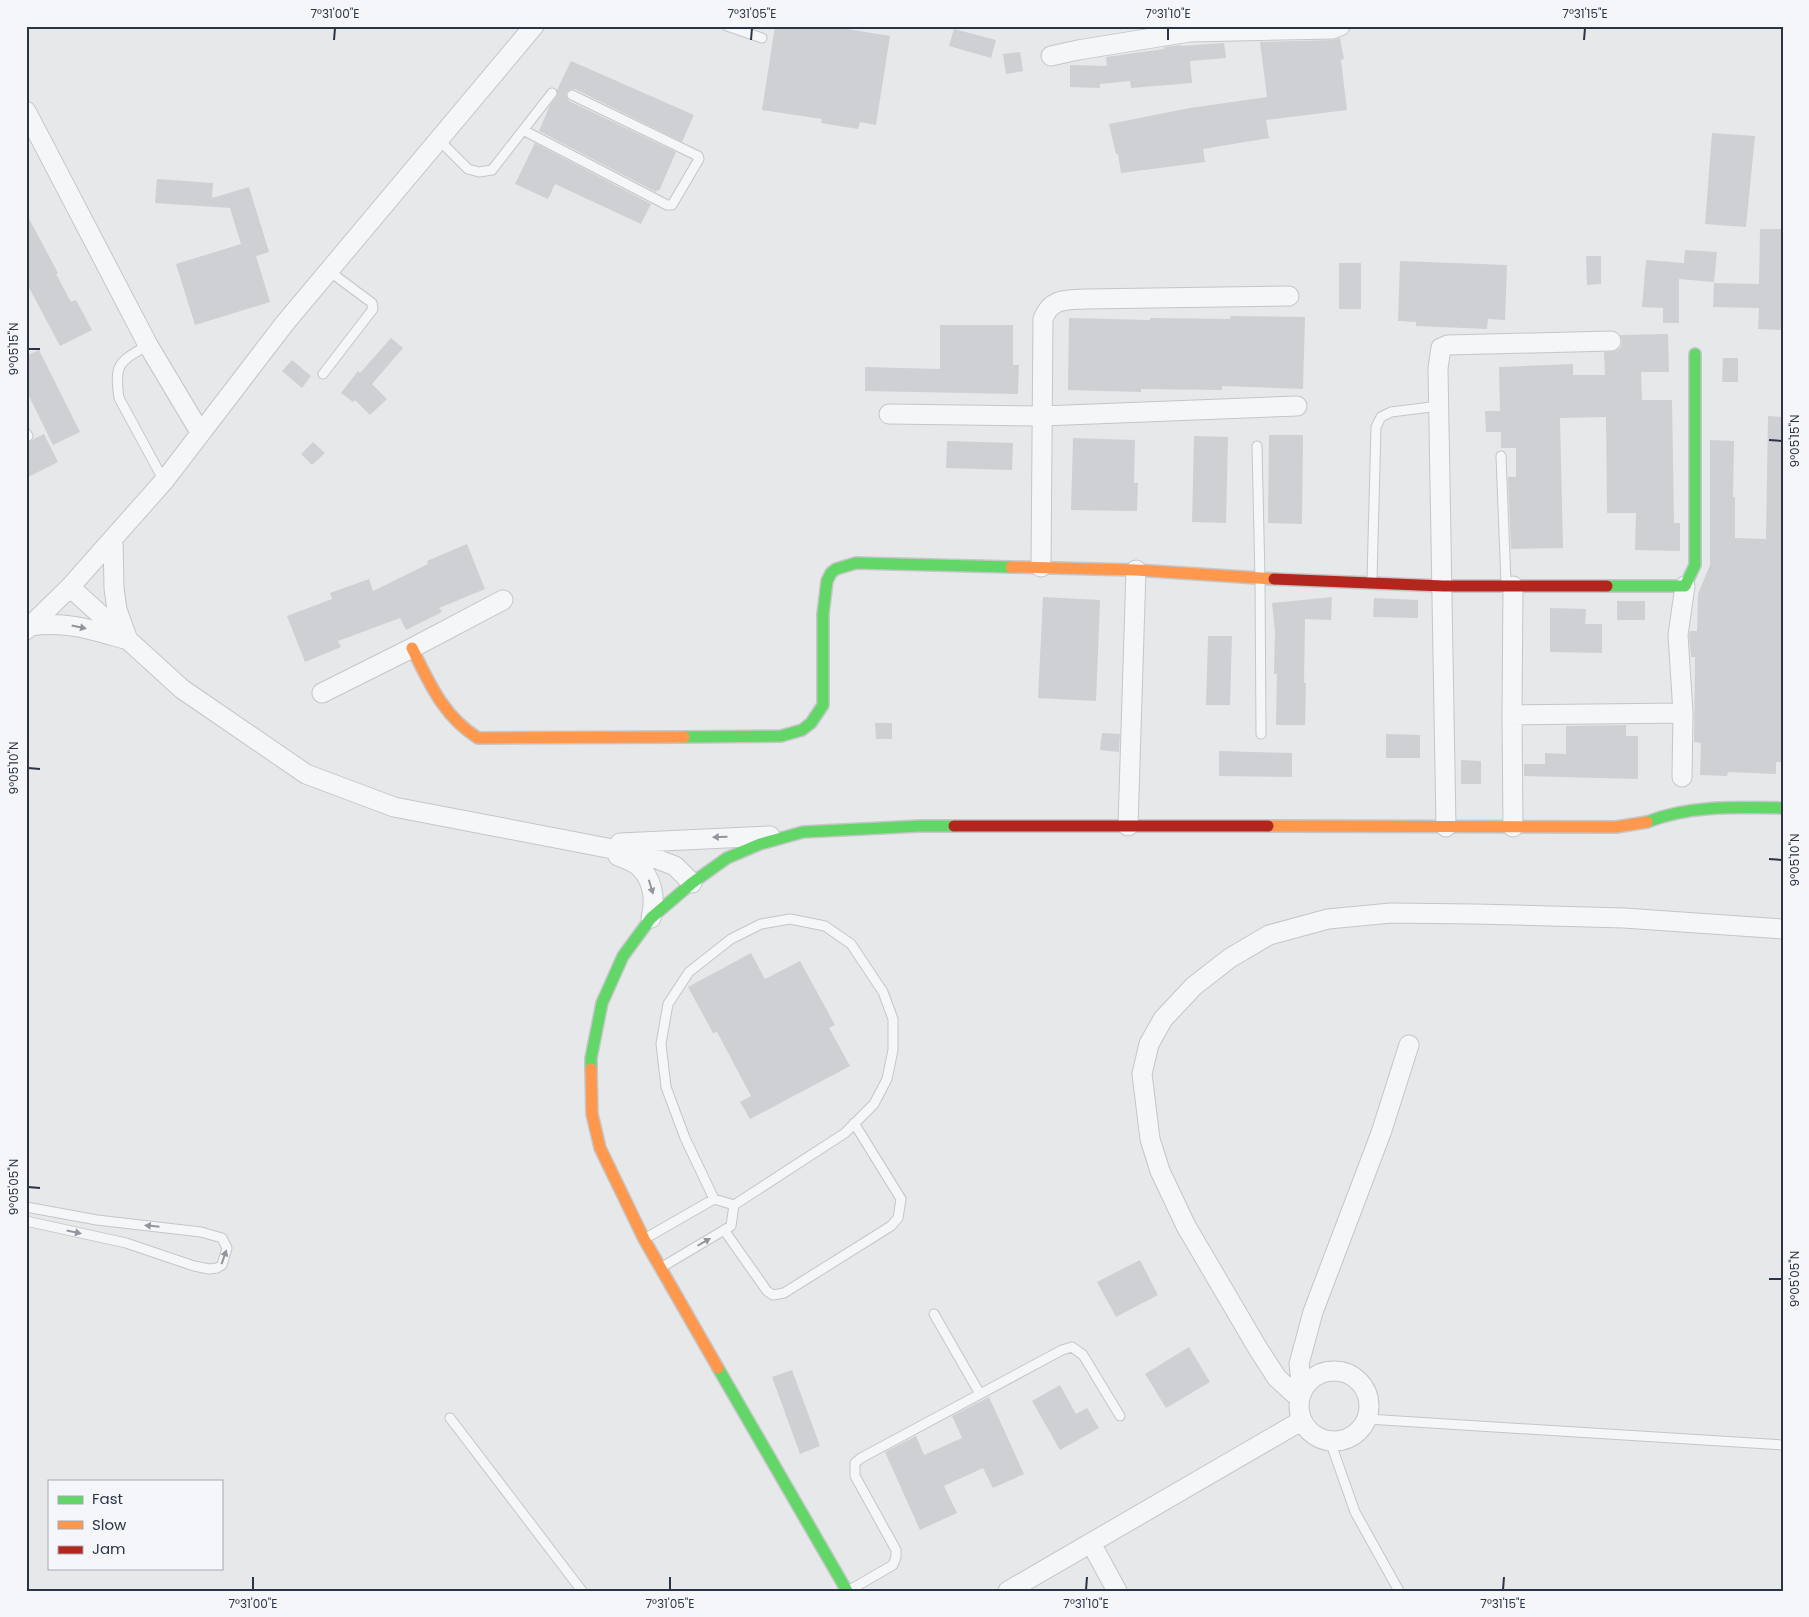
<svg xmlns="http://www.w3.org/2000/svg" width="1809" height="1617" font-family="Poppins,sans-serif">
	<rect width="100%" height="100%" fill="#e6e8ea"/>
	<path fill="#ced0d3" d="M 775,26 L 829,26 L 890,36 L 876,125 L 860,122 L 858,129 L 821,123 L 822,119 L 762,110 Z
		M 954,29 L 996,40 L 991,58 L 949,46 Z
		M 1340,38 L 1344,59 L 1341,60 L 1347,110 L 1266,120 L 1269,138 L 1203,149 L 1205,162 L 1121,173 L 1118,154 L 1116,154 L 1109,124 L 1190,108 L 1267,97 L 1260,42 L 1332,40 Z
		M 1224,43 L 1226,58 L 1190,61 L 1192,83 L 1131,88 L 1130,81 L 1100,84 L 1100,88 L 1070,87 L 1070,65 L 1107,66 L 1106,57 L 1164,49 L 1164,47 L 1181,45 L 1181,46 Z
		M 1020,52 L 1023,71 L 1006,74 L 1003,54 Z
		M 571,61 L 694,115 L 682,142 L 575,89 L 569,90 L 566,93 L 567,98 L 569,101 L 676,152 L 659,191 L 657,190 L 656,192 L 539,131 L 550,105 L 557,96 L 557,90 Z
		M 1712,133 L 1755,136 L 1746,227 L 1705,224 Z
		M 535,143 L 651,204 L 641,224 L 555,184 L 548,199 L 515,184 Z
		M 157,179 L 213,183 L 212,198 L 249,187 L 269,252 L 256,256 L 270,302 L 195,325 L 176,264 L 241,244 L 230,208 L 155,203 Z
		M 26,213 L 58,273 L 56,274 L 71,302 L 76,300 L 92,330 L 60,346 L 26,282 Z
		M 1760,229 L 1783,229 L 1783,330 L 1758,329 L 1759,308 L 1713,307 L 1714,283 L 1759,284 Z
		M 1685,250 L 1717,252 L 1714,282 L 1679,279 L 1679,323 L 1663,323 L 1663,308 L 1642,307 L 1646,260 L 1684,263 Z
		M 1586,256 L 1601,256 L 1601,284 L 1587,285 Z
		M 1400,261 L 1507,265 L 1505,320 L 1488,319 L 1487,329 L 1416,326 L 1416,322 L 1398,321 Z
		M 1339,263 L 1361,263 L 1361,309 L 1339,309 Z
		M 1231,316 L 1305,317 L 1303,389 L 1222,386 L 1222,390 L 1141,389 L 1141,392 L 1068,390 L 1069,318 L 1150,320 L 1150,318 L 1230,319 Z
		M 940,325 L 1013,325 L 1013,365 L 1019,365 L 1018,394 L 865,391 L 865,367 L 940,369 Z
		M 1668,334 L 1669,372 L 1641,372 L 1642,400 L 1672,400 L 1674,523 L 1680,523 L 1680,551 L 1635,550 L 1636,513 L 1607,513 L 1606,417 L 1560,418 L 1563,548 L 1511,549 L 1508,477 L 1516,477 L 1516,448 L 1501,448 L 1501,432 L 1486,432 L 1485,411 L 1500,411 L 1499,367 L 1573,364 L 1573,375 L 1605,375 L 1604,352 L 1616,351 L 1621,347 L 1622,341 L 1620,335 Z
		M 391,338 L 403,348 L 372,384 L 387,399 L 370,415 L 355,400 L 353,402 L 341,393 L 358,371 L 360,373 Z
		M 39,350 L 80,432 L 53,445 L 26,390 L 26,356 Z
		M 1723,358 L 1738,358 L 1738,382 L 1722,382 Z
		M 292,360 L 311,376 L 302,388 L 282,371 Z
		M 1768,416 L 1783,417 L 1783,762 L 1776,762 L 1776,774 L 1728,772 L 1727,776 L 1700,775 L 1701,743 L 1694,742 L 1695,657 L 1691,657 L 1689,635 L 1690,631 L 1697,631 L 1698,594 L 1710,565 L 1710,440 L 1734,441 L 1733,497 L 1735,497 L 1735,538 L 1766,539 Z
		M 44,434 L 58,462 L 26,478 L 26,443 Z
		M 1269,435 L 1303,435 L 1302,524 L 1268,523 Z
		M 1194,436 L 1228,437 L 1226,523 L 1192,522 Z
		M 1073,438 L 1135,440 L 1134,483 L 1138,483 L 1137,511 L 1071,510 Z
		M 947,441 L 1013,443 L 1012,470 L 946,468 Z
		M 313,442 L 325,453 L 312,465 L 301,454 Z
		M 467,544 L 485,589 L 439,608 L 442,612 L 406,630 L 400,618 L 338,641 L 341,647 L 305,662 L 287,616 L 332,599 L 330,593 L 369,579 L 373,591 L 428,564 L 427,561 Z
		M 1043,597 L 1100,600 L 1096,701 L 1038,698 Z
		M 1332,597 L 1331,620 L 1305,619 L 1304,683 L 1306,683 L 1305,725 L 1276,725 L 1277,674 L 1274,674 L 1275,632 L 1272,603 Z
		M 1374,598 L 1418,600 L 1418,618 L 1373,617 Z
		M 1617,601 L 1645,601 L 1645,620 L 1617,620 Z
		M 1550,608 L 1586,609 L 1585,624 L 1602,624 L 1602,653 L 1550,652 Z
		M 1208,636 L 1232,636 L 1230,705 L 1206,705 Z
		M 875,723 L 892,723 L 892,739 L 876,739 Z
		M 1626,725 L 1626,736 L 1638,736 L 1638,779 L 1524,776 L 1524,764 L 1545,764 L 1545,753 L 1566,754 L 1566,726 Z
		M 1102,733 L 1120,734 L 1119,752 L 1100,750 Z
		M 1386,734 L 1420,735 L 1420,758 L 1386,758 Z
		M 1219,751 L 1292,753 L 1292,777 L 1219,776 Z
		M 1461,760 L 1481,761 L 1481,784 L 1461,784 Z
		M 751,953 L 765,979 L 800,961 L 835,1025 L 829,1028 L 850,1066 L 750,1119 L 740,1102 L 751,1096 L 717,1032 L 713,1033 L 688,987 Z
		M 1140,1260 L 1158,1295 L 1116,1317 L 1097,1282 Z
		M 1189,1347 L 1210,1382 L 1166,1408 L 1145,1374 Z
		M 792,1370 L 820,1446 L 800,1454 L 772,1377 Z
		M 1060,1385 L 1076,1414 L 1087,1408 L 1099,1428 L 1060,1450 L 1032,1401 Z
		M 989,1397 L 1024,1474 L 993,1488 L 983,1468 L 944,1486 L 957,1513 L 920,1530 L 885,1452 L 916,1436 L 924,1455 L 962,1438 L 952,1416 Z"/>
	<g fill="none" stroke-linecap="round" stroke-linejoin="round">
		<g stroke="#c4c6c8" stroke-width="11">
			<path id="lane" d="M 727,26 L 762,38
				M 523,130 L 667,205 L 672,205 L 699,159 L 698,156 L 572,95
				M 439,140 L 468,169 L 479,172 L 492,170 L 552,93
				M 148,345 C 119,362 114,363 119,398 L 164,481
				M 323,374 L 373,309 L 372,303 L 329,271
				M 26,433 L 28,436
				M 1257,446 L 1260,579 L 1261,734
				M 1501,456 L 1506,583
				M 1372,579 L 1376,427 L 1381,417 L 1391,412 L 1439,406
				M 26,1207 L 97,1220 L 201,1232 L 222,1238 L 227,1248 L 222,1265 L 217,1268 L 209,1269 L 194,1266 L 126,1243 L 26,1221
				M 724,1230 L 767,1291 L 773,1295 L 784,1293 L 891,1226 L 898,1218 L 901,1199 L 854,1123
				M 646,1238 L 714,1199 L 734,1205
				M 662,1267 L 731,1226 L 734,1205 L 845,1133 L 874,1104 L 887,1079 L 893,1050 L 893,1019 L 883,992 L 851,944 L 825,926 L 790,919 L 761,924 L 731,939 L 689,972 L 668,1004 L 661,1044 L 666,1087 L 685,1138 L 714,1199
				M 934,1314 L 980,1394
				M 450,1418 L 582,1591
				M 1367,1419 L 1783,1445
				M 1330,1441 L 1355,1512 L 1399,1591
				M 848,1591 L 893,1565 L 896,1557 L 896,1550 L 855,1476 L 855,1463 L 861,1458 L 1062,1350 L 1072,1347 L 1083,1355 L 1120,1416"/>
		</g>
		<g stroke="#c4c6c8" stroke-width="21">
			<path id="street" d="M 1051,56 L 1078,50 L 1189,32 L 1332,29 L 1340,26
				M 26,111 L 148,345 L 200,432
				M 889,414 L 1042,416 L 1297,406
				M 1041,567 L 1043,319 C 1051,298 1066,300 1086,299 L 1289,296
				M 1513,586 L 1512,715 L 1513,827
				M 70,587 L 182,689 L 306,774 L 394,807 L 649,856 L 675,866 L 692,883
				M 30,626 C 68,621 92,630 128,640 L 117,610 L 114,588 L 113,539
				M 26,630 L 70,587 L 164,481 L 285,323 L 534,26
				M 322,693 L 412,648 L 503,600
				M 1512,715 L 1683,713 L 1678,635 L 1685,586
				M 1682,777 L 1683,713
				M 1128,826 L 1136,570
				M 1446,827 L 1438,368 L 1441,348 L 1448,345 L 1611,341
				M 620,843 L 770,836
				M 618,856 C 624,858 631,861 636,864 C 653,877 656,899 651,918
				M1299 1406a35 35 0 1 1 70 0a35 35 0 1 1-70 0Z
				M 1302,1391 L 1299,1364 L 1313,1312 L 1381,1133 L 1409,1045
				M 1299,1398 L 1277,1378 L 1257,1347 L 1186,1226 L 1160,1171 L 1150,1139 L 1142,1074 L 1149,1044 L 1163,1019 L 1194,986 L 1230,958 L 1269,935 L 1328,919 L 1391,913 L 1475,914 L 1624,918 L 1783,929
				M 1091,1543 L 1117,1591
				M 1008,1591 L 1301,1421"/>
		</g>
		<g stroke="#c4c6c8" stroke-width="14">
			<path id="fast" d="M 1607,586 L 1685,586 L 1695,565 L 1695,354
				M 684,737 L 781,736 L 802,730 L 811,723 L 823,705 L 823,614 L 827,581 L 831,573 L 836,569 L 856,563 L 1011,567
				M 1647,822 C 1689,805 1738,807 1783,808
				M 591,1069 L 591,1058 L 602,1003 L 623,956 L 651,918 L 692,883 L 727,858 L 760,844 L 803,832 L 920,826 L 954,826
				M 718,1368 L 847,1591"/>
		</g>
		<g stroke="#c4c6c8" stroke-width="14">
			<path id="slow" d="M 1011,567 L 1136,570 L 1274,579
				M 412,648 C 430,684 443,716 478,738 L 684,737
				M 1268,826 L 1616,827 L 1647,822
				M 591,1069 L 592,1114 L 600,1148 L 644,1239 L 718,1368"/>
		</g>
		<g stroke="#c4c6c8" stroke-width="14">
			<path id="jam" d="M 1274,579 L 1443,586 L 1607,586
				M 954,826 L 1268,826"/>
		</g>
		<use href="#lane" stroke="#f5f6f7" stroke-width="9"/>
		<use href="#street" stroke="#f5f6f7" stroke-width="19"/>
		<use href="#fast" stroke="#63d668" stroke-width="11"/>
		<use href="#slow" stroke="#ff974d" stroke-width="11"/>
		<use href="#jam" stroke="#b3261e" stroke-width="11"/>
	</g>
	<defs><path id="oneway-solid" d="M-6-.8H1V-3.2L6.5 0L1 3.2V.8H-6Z" transform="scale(1.25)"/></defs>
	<g fill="#90959e">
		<use href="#oneway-solid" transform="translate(79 627) rotate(12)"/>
		<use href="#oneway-solid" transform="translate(720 837) rotate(178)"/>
		<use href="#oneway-solid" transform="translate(651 887) rotate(73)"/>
		<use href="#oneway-solid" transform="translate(152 1226) rotate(-174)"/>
		<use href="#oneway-solid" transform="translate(74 1232) rotate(12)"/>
		<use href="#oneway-solid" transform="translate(704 1242) rotate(-30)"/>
		<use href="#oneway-solid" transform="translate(224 1257) rotate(-71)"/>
	</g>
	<path fill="none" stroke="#2b3445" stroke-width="2" d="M 334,40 L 335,28M 751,40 L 752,28M 1168,40 L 1168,28M 1584,40 L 1585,28M 28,349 L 40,349M 1769,440 L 1782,441M 28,768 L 40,769M 1769,859 L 1782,860M 28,1187 L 40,1188M 1769,1279 L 1782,1279M 253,1590 L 253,1577M 670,1590 L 670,1577M 1086,1590 L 1087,1577M 1503,1590 L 1504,1577"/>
	<rect width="1809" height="1617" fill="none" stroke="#f4f6f9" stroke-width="55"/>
	<rect x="48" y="1480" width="175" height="90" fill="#f4f6f9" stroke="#a4a8b1"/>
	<rect x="58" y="1496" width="25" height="8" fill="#63d668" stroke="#a4a8b1"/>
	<text x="92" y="1504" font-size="15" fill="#2b3445">Fast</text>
	<rect x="58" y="1521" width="25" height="8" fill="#ff974d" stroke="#a4a8b1"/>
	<text x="92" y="1530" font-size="15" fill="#2b3445">Slow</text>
	<rect x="58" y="1546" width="25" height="8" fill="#b3261e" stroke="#a4a8b1"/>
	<text x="92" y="1554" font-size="15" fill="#2b3445">Jam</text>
	<rect x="28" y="28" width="1754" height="1562" fill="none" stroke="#2b3445" stroke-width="2"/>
	<g font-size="12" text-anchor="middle" fill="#2b3445">
		<text x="335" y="18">7°31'00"E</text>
		<text x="752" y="18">7°31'05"E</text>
		<text x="1168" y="18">7°31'10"E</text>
		<text x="1585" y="18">7°31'15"E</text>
		<text transform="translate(14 349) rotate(-90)" y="4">9°05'15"N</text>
		<text transform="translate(1795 441) rotate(-90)" y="4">9°05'15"N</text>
		<text transform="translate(14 768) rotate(-90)" y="4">9°05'10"N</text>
		<text transform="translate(1795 860) rotate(-90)" y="4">9°05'10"N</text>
		<text transform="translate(14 1187) rotate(-90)" y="4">9°05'05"N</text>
		<text transform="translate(1795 1279) rotate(-90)" y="4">9°05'05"N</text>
		<text x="253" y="1608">7°31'00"E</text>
		<text x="670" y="1608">7°31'05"E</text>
		<text x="1086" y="1608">7°31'10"E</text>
		<text x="1503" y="1608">7°31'15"E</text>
	</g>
</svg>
